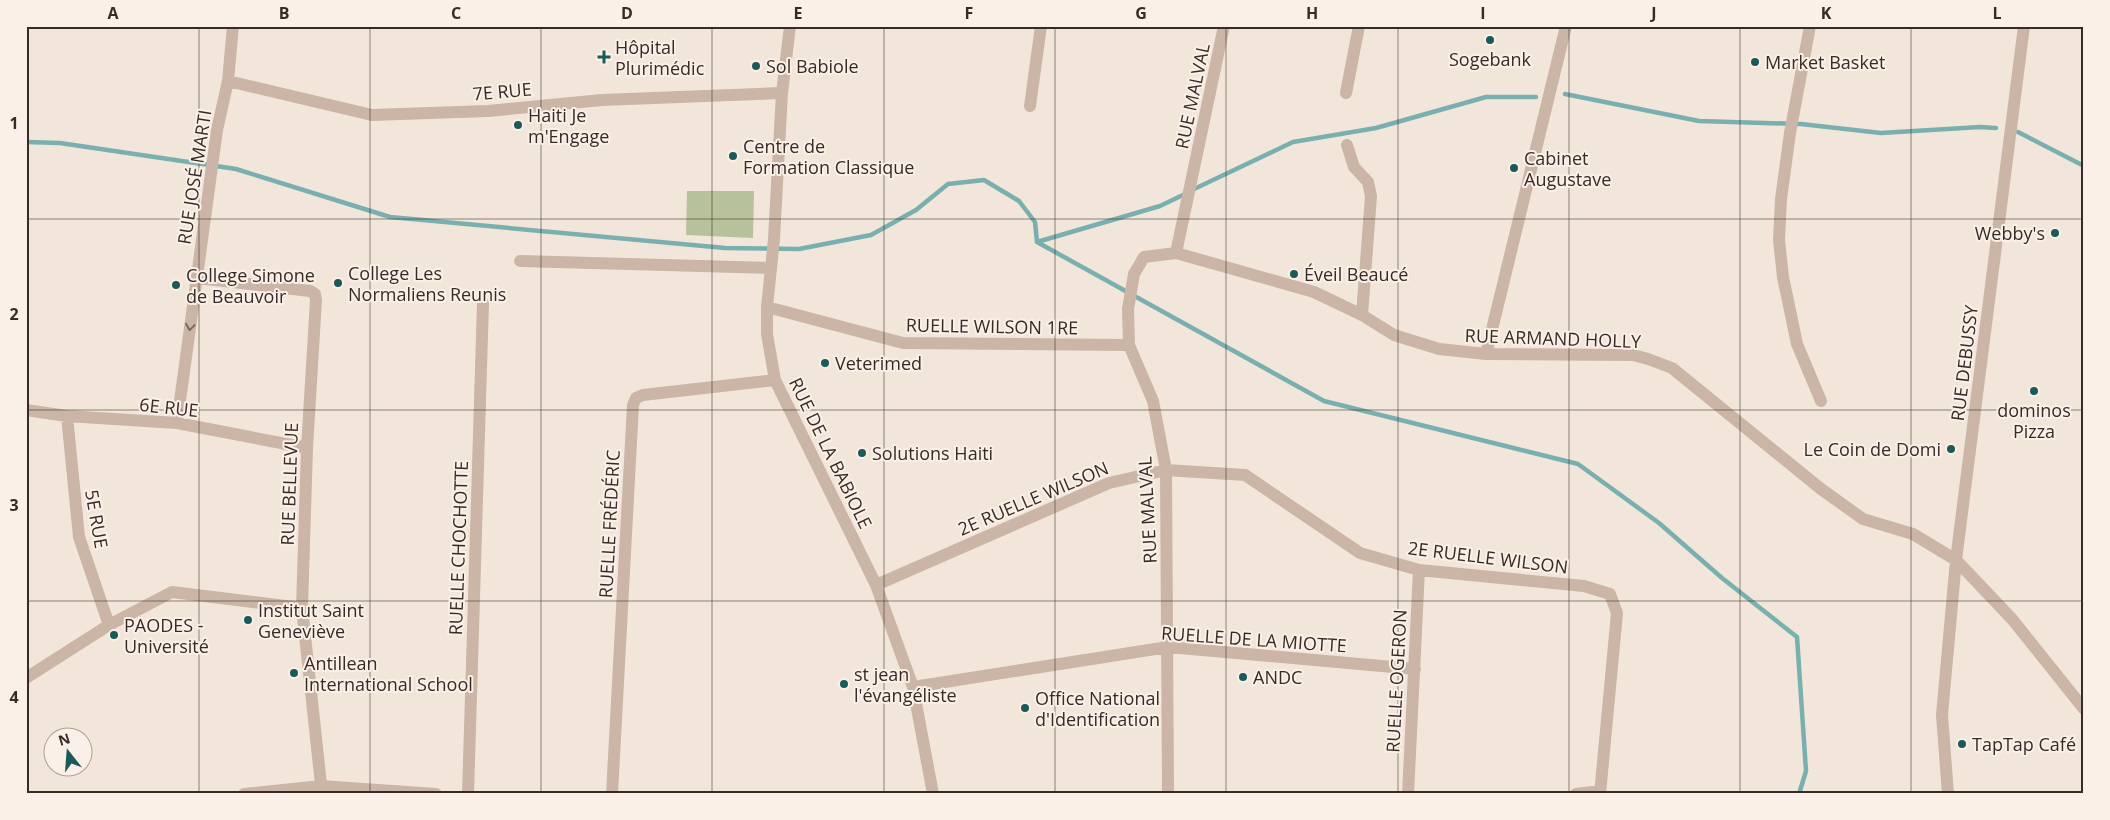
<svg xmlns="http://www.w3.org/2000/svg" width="2110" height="820" font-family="'Open Sans',sans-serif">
	<rect width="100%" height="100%" fill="#f2e6db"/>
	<path fill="#b7c29b" d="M 687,191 L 754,191 L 753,238 L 686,235 Z"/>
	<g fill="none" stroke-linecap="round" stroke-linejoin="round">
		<path stroke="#79b0af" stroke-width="4.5" d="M 1565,94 L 1699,121 L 1801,124 L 1881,133 L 1980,127 L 1996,128
			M 2018,132 L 2084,166
			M 26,142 L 60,143 L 236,169 L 390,217 L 725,248 L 799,249 L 871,235 L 916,210 L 948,184 L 984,180 L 1019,201 L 1035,222 L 1037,242
			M 1192,190 L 1293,142 L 1376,128 L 1486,97 L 1536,97
			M 1037,242 L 1324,401 L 1578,464 L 1659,523 L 1722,578 L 1797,637 L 1806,771 L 1799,794
			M 1037,242 L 1160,206 L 1185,194"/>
		<path stroke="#cbb5a7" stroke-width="12" d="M 790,26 L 782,93 L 774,239 L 767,307 L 767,334 L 775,380 L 876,585 L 913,687 L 933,794
			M 1810,26 L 1790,133 L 1781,199 L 1779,240 L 1783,277 L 1797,344 L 1821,401
			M 228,81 L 372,115 L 488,111 L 602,100 L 782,93
			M 1346,93 L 1359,26
			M 1030,106 L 1041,26
			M 1347,145 L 1354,167 L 1368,182 L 1371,196 L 1362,315
			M 1176,253 L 1314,292 L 1362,315 L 1394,335 L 1439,349 L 1486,354 L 1633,355 L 1648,359 L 1672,368 L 1821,489 L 1863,519 L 1913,534 L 1956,560 L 2012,619 L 2084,709
			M 520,261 L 771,268
			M 197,278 L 310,291 L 315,294 L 316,300 L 307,448 L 302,608 L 322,794
			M 767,307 L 903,343 L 1129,345
			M 1486,354 L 1566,26
			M 26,410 L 67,416 L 177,423 L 307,448
			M 67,416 L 79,537 L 109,625
			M 177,423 L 217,130 L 228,81 L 233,26
			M 876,585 L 1109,483 L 1166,470 L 1245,475 L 1360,553 L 1419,570 L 1584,586 L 1610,594 L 1617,613 L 1600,794
			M 26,678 L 109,625 L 172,592 L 302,608
			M 913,687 L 1168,647 L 1415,669
			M 244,794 L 321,786 L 436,794
			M 468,794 L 483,303
			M 612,794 L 633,405 L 636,398 L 643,395 L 775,380
			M 1168,794 L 1166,470 L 1153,401 L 1129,345 L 1128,309 L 1134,274 L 1144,257 L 1176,253 L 1224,26
			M 1408,794 L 1419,570
			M 1576,794 L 1600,791
			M 1948,794 L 1942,715 L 1956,560 L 2024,26"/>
	</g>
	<defs><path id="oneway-chevron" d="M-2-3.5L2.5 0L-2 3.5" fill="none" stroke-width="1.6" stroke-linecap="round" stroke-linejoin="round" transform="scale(1.25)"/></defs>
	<use stroke="#7a6961" href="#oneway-chevron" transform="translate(190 327) rotate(98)"/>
	<path fill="none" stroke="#372b27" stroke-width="1" stroke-opacity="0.55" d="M 199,26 L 199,794M 370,26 L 370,794M 541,26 L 541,794M 712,26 L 712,794M 884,26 L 884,794M 1055,26 L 1055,794M 1226,26 L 1226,794M 1398,26 L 1398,794M 1569,26 L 1569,794M 1740,26 L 1740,794M 1911,26 L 1911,794M 26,219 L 2084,219M 26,410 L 2084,410M 26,601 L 2084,601"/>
	<g fill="#1c5959" stroke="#faf0e7" stroke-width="2">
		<circle cx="1490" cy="40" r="5"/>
		<path d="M601.5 49.5h5v5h5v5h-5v5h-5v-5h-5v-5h5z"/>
		<circle cx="1755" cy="62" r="5"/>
		<circle cx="756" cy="66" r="5"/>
		<circle cx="518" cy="125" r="5"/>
		<circle cx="733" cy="156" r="5"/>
		<circle cx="1514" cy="168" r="5"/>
		<circle cx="2055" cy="233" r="5"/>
		<circle cx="1294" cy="274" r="5"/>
		<circle cx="338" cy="283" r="5"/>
		<circle cx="176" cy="285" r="5"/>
		<circle cx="825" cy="363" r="5"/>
		<circle cx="2034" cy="391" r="5"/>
		<circle cx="1951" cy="449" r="5"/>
		<circle cx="862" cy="453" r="5"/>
		<circle cx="248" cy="620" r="5"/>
		<circle cx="114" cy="635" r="5"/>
		<circle cx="294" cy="673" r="5"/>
		<circle cx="1243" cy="677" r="5"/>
		<circle cx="844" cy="684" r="5"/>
		<circle cx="1025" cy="708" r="5"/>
		<circle cx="1962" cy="744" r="5"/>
	</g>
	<g text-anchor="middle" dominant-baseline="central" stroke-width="4" stroke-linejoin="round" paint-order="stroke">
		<g font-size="18" fill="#372b27" stroke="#faf0e7" text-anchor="start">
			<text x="615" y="47">Hôpital<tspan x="615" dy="21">Plurimédic</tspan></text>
			<text x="1490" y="59" text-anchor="middle">Sogebank</text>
			<text x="1765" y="62">Market Basket</text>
			<text x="766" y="66">Sol Babiole</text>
			<text x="528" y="115">Haiti Je<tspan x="528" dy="21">m'Engage</tspan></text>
			<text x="743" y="146">Centre de<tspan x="743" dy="21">Formation Classique</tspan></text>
			<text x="1524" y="158">Cabinet<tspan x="1524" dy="21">Augustave</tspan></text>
			<text x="2045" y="233" text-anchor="end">Webby's</text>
			<text x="348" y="273">College Les<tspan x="348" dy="21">Normaliens Reunis</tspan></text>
			<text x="1304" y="274">Éveil Beaucé</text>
			<text x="186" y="275">College Simone<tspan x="186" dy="21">de Beauvoir</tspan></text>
			<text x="835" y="363">Veterimed</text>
			<text x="2034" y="410" text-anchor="middle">dominos<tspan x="2034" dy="21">Pizza</tspan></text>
			<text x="1941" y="449" text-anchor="end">Le Coin de Domi</text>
			<text x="872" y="453">Solutions Haiti</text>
			<text x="258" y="610">Institut Saint<tspan x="258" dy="21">Geneviève</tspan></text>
			<text x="124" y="625">PAODES -<tspan x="124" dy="21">Université</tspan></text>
			<text x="304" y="663">Antillean<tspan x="304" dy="21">International School</tspan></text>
			<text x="854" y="674">st jean<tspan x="854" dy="21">l'évangéliste</tspan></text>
			<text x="1253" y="677">ANDC</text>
			<text x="1035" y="698">Office National<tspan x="1035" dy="21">d'Identification</tspan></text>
			<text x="1972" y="744">TapTap Café</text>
		</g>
		<g font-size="18" fill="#372b27" stroke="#faf0e7">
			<text transform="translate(502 91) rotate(-5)">7E RUE</text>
			<text transform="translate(1192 96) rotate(-78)">RUE MALVAL</text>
			<text transform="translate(194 177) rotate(-81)">RUE JOSÉ MARTI</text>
			<text transform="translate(992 326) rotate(1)">RUELLE WILSON 1RE</text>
			<text transform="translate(1553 338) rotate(2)">RUE ARMAND HOLLY</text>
			<text transform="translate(1964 363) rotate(-83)">RUE DEBUSSY</text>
			<text transform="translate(169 407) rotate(6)">6E RUE</text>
			<text transform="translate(831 453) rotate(64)">RUE DE LA BABIOLE</text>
			<text transform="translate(289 484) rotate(-88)">RUE BELLEVUE</text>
			<text transform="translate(1033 498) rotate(-23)">2E RUELLE WILSON</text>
			<text transform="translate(1147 510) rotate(-93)">RUE MALVAL</text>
			<text transform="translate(97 519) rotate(80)">5E RUE</text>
			<text transform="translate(609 524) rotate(-87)">RUELLE FRÉDÉRIC</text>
			<text transform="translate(458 548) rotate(-88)">RUELLE CHOCHOTTE</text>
			<text transform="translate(1488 557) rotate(7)">2E RUELLE WILSON</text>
			<text transform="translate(1254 639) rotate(4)">RUELLE DE LA MIOTTE</text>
			<text transform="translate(1396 681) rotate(-87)">RUELLE OGERON</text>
		</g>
	</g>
	<rect width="2110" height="820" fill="none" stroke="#faf0e7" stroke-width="55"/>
	<g transform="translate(68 752) rotate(343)"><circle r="24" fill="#faf0e7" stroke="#aca19a"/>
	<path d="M0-4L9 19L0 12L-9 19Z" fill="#1c5959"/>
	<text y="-8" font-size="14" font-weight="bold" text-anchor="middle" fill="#372b27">N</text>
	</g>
	<rect x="28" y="28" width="2054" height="764" fill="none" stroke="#372b27" stroke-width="2"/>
	<g font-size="16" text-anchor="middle" font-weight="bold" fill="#372b27">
		<text x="113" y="19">A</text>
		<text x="284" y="19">B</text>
		<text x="456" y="19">C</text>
		<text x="627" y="19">D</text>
		<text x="798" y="19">E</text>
		<text x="969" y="19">F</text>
		<text x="1141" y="19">G</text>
		<text x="1312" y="19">H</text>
		<text x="1483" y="19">I</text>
		<text x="1654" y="19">J</text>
		<text x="1826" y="19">K</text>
		<text x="1997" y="19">L</text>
		<text x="14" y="129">1</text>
		<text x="14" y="320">2</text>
		<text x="14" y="511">3</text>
		<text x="14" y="703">4</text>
	</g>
</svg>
